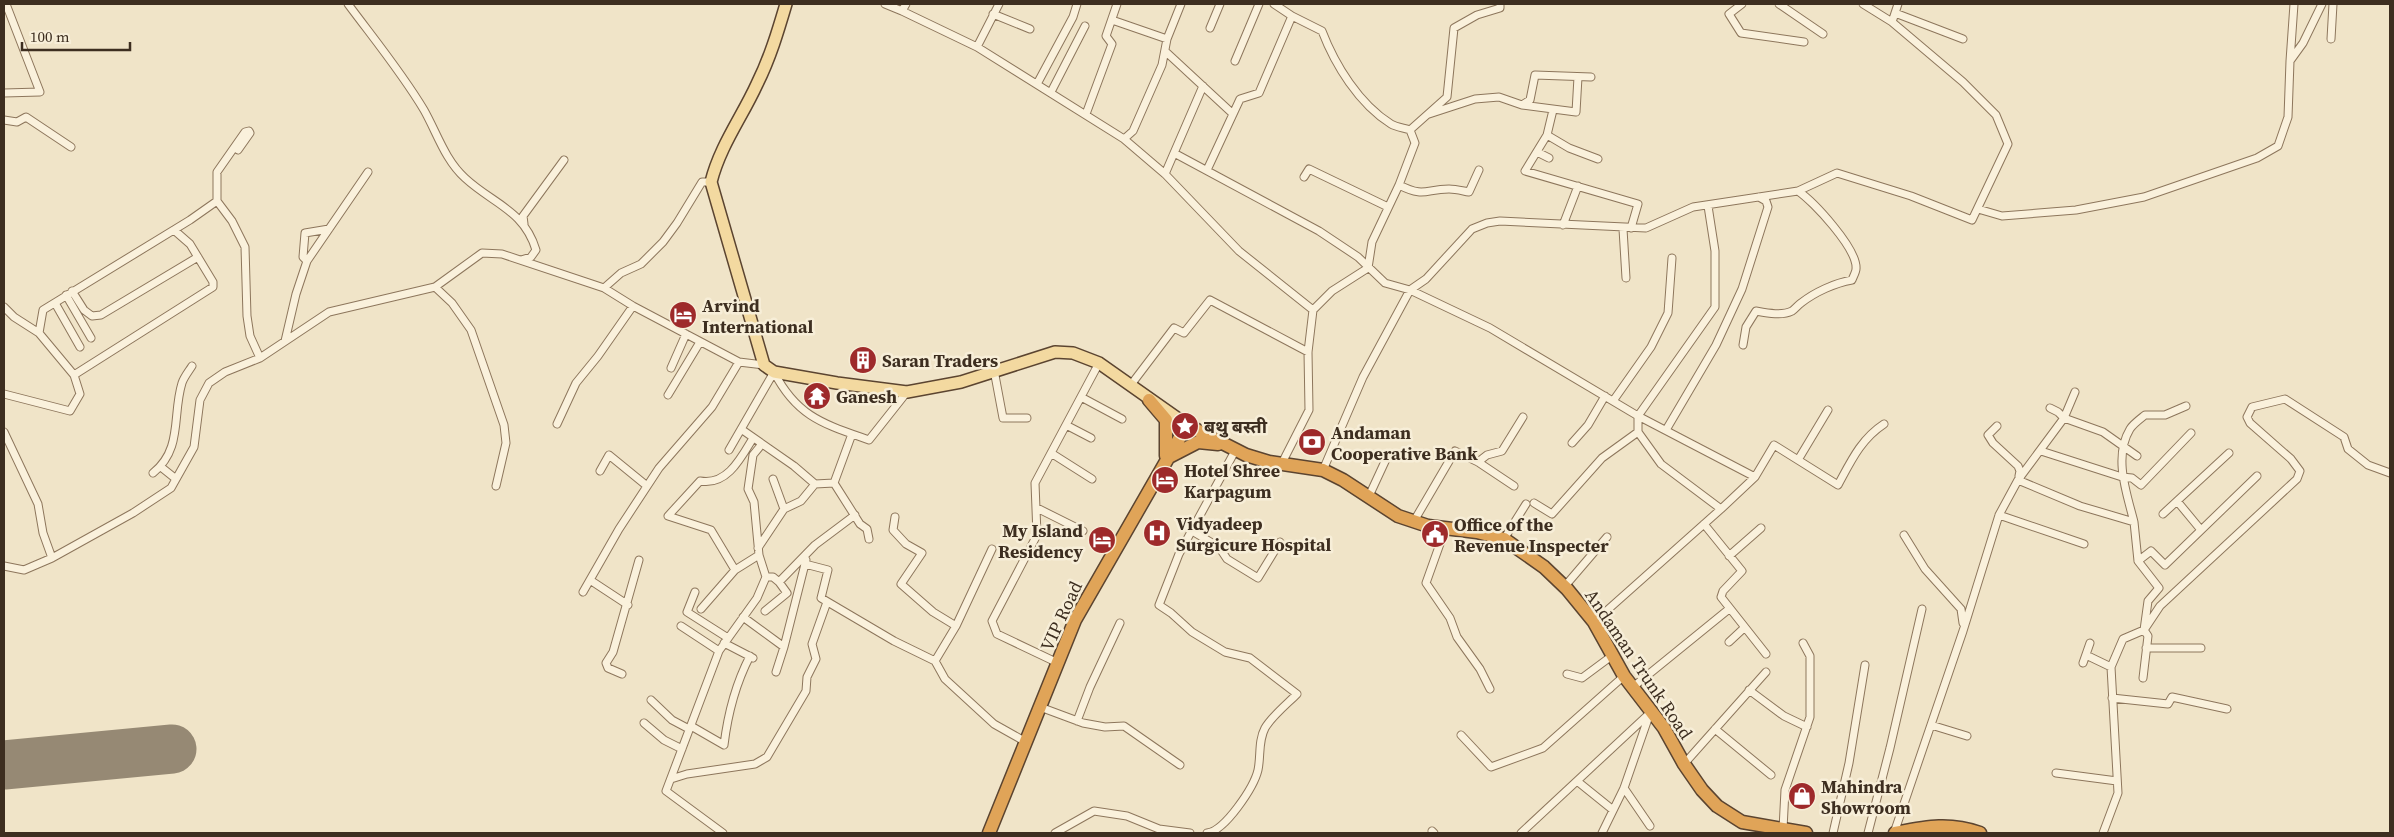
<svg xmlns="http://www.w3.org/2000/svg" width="2394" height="837" font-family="'Source Serif 4','Noto Sans Devanagari',serif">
	<rect width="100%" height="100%" fill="#f0e4c8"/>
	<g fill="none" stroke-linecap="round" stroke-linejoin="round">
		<path stroke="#968974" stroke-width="49" d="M 4,765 L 172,749"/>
		<g stroke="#8d765c" stroke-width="9">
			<path id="street" d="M 348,4 C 374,39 402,73 424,110 C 437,133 445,160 465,178 C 493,204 524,210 536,250 L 531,257 L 521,260
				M 885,4 L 902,11 L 906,4
				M 1274,4 L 1292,16
				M 1742,4 L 1729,14 L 1741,33 L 1804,42
				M 1779,4 L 1823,34
				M 1863,4 L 1892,22
				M 2294,4 L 2290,61 L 2303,43 L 2322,4
				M 902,11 L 977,47 L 1124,139 L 1165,174 L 1239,251 L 1313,310
				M 1895,13 L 1963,39
				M 993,14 L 1030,29
				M 1112,20 L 1167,39 L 1181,4
				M 1210,28 L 1220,4
				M 2331,39 L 2333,4
				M 977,47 L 999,4
				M 1165,51 L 1233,114
				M 1235,61 L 1259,4
				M 1037,84 L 1073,17 L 1077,4
				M 1051,92 L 1085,26
				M 4,93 L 40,92 L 6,4
				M 1522,105 L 1576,112 L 1578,77
				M 1086,114 L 1112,44 L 1106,36 L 1117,4
				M 1429,114 L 1475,99 L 1499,97 L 1522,105 L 1530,100 L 1535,75 L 1591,77
				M 4,120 L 17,122 L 26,117 L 71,147
				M 1547,135 L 1553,110
				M 1124,139 L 1133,131 L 1162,65 L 1167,39
				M 238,150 L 250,133 L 249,131 L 245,132 L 217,172 L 217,201 L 232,221 L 245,247 L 247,316 L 250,336 L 260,358
				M 1537,152 L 1549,158
				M 1174,153 L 1203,86
				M 1598,159 L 1569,148 L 1547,135 L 1525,171 L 1638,204 L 1631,228
				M 1207,170 L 1240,99 L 1259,93 L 1292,16 L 1322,31 C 1335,65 1359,104 1391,124 C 1396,127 1404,128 1410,130
				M 1165,174 L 1174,153 L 1319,231 L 1358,257 L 1385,283 L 1410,290 L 1490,328 L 1638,416 L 1638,432 L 1661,464 L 1721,509 L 1594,622
				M 1304,177 L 1309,169 L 1388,207
				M 1399,185 C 1425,198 1425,189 1449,189 C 1456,189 1463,191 1469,192 L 1479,170
				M 1708,206 L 1715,251 L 1715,307 L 1638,416 L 1755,477 L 1721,509
				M 1978,209 L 2002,216 L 2076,210 L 2144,197 L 2257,158 L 2278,146 L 2288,117 L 2290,61
				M 524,224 L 523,216 L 564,160
				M 1563,225 L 1578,186
				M 1623,229 L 1626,278
				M 307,261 L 303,257 L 305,233 L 329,229
				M 435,287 L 482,253 L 502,254 L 604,288 L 633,306 L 739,362 L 764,365
				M 604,288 L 621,273 L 641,264 L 663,242 L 677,223 L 702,182 L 711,182
				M 72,291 L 84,310 L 92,316 L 101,315 L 198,257
				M 66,295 L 91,338
				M 55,303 L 80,347
				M 4,307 L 14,317 L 39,333 L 74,375 L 80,394 L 70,411 L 4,394
				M 39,333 L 43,310 L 190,220 L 217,201
				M 285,341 L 296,294 L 307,261 L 368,172
				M 1743,345 L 1746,327 L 1756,311 C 1767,313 1782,316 1792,311 C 1795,309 1798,305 1801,303 C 1815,292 1835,283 1852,280 C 1853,277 1856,272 1856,269 C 1858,249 1813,201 1798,191
				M 671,368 L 686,334
				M 994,370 L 1003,418 L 1027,418
				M 774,372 C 797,417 824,424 869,440 L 907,392
				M 74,375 L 213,287 L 213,282 L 190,244 L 174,230
				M 1130,386 L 1174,328 L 1184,333 L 1210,300 L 1308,352
				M 668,395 L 700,342
				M 1081,397 L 1122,419
				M 1613,401 L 1651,347 L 1668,313 L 1672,258
				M 2050,408 L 2058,412 L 2064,418 L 2075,392
				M 557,424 L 576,383 L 598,356 L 633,306
				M 1066,425 L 1091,438
				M 1997,426 L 1988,435 L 1993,443 L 2018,466 L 2020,471 L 2019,476
				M 741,429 L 794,466 L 815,484
				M 1666,430 L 1716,345 L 1742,289 L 1768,207 L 1766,201 L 1759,197
				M 4,432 L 38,504 L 43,533 L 52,558
				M 852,434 L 834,483 L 860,524 L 867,529 L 869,539
				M 1572,443 L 1588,425 L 1605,396
				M 729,450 L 774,372
				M 2041,451 L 2122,477 L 2132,478 L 2141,485 L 2191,433
				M 1051,453 L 1092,479
				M 1798,460 L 1828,410
				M 1478,462 L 1487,455 L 1502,451 L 1523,417
				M 1282,463 L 1309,410 L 1308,352 L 1313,310 L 1332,291 L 1368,268 L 1372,242 L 1399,185 L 1415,143 L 1410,130 L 1447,97 L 1454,28 L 1477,15 L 1500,8 L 1500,4
				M 161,467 L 176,479
				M 1323,470 L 1363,377 L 1410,290 L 1426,279 L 1472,229 L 1487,223 L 1500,221 L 1646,228 L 1693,207 L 1798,191 L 1837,173 L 1911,196 L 1972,220 L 2008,144 L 1996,115 L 1963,82 L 1892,22 L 1898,4
				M 600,471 L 609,455 L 647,486
				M 153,473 C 183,449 172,415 182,383 C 184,377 189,371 192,366
				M 1755,477 L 1774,445 L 1838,485 C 1851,461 1861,439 1884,424
				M 773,479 L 784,509
				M 2018,480 L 2064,418 L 2103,432 L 2137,456
				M 1369,496 L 1388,455
				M 1534,503 L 1552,514 L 1602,458 L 1638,432
				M 1037,508 L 1083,531
				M 2163,514 L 2177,501
				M 1999,515 L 2018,480 L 2080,506 L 2134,522 L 2138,561 L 2159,588 L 2148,601 L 2144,630 L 2148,636 L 2143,678
				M 895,517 L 893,530 L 906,544 L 922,553 L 901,584 L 933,612 L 956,626 L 935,661
				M 1414,521 L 1455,451 L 1478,462 L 1514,486
				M 2134,522 C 2127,494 2113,457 2130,429 C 2133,424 2140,419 2145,415 L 2165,415 L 2186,406
				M 1704,524 L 1742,571 L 1723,591 L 1721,597 L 1766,654
				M 1446,527 L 1426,583 L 1450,618 L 1457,637 L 1480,669 L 1490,689
				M 2201,530 L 2177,501 L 2229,453
				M 1192,531 L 1219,547 L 1227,559 L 1258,578 L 1280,542
				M 1904,535 L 1925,569 L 1961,609 L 1963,623
				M 1504,539 L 1526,504
				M 758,548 L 784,509 L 801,501 L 815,484 L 834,483
				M 1729,556 L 1761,528
				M 2138,561 L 2151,551 L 2165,565 L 2257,476
				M 805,564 L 828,570 L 821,598 L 894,641 L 935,661 L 945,679 L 994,724 L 1026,742
				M 4,566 L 24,570 L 52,558 L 133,513 L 171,488 L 194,447 L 200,400 L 209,383 L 225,372 L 260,358 L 329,312 L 435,287 L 452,303 L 471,330 L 504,425 L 506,443 L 496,486
				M 735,570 L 711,530 L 668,516 L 700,481 C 727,486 741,458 753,438
				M 766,577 L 773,577 L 779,582
				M 590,580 L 628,605
				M 1565,586 L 1607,537
				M 583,592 L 619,529 L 659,468 L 712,407 L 739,362
				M 695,592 L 687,612 L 728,638
				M 701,609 L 735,570 L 759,555
				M 765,611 L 787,593 L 779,582 L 815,545 L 855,515
				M 743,617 L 784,647 L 776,672
				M 681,626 L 719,651
				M 956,626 L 992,549
				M 1729,642 L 1744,628
				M 724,643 L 753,658
				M 784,647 L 806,560
				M 2146,648 L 2201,648
				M 2086,655 L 2111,667
				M 1058,663 L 997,634 L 992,621 L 1037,535 L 1035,483 L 1099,363
				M 2083,663 L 2090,643
				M 622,674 L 608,668 L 606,663 L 613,652 L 639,560
				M 1567,674 L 1582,678 L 1613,655
				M 1633,687 L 1729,609
				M 1749,690 L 1784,716 L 1807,727
				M 2112,698 L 2168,704 L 2172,697 L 2227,709
				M 651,700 L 672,720 L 689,729
				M 1040,707 L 1083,723 L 1105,727 L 1124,726 L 1180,765
				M 1077,721 L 1090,687 L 1120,623
				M 644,723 L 664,740 L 682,749
				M 1931,725 L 1967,736
				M 691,726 L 724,745 C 728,712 735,685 750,656
				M 1715,729 L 1771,775
				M 1461,735 L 1491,767 L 1543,748 L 1624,676
				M 1684,764 L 1766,672
				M 2056,773 L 2117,781
				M 671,779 L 687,774 L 755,764 L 767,757 L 806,691 L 807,677 L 816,659 L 812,644 L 827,602
				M 1577,781 L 1613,810
				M 1624,788 L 1650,826
				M 1783,829 L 1785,790 L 1810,717 L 1810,656 L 1803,643
				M 1432,831 L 1434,833
				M 723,833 L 666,791 L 719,651 L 757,598 L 766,577 L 759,555 L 754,502 L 748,489 L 753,455 L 762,444
				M 1055,833 L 1094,811 L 1127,816 L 1159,829 L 1190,833
				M 1207,833 C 1225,831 1254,787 1258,770 C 1261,756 1258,741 1265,728 C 1272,716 1287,704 1297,694 L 1250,658 L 1225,652 L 1192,632 L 1171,613 L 1159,605 L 1179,554 L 1235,451
				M 1521,833 L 1651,712
				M 1602,833 L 1624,788 L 1650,713
				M 1833,833 L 1849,763 L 1865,665
				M 1868,833 L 1890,748 L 1922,609
				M 1894,833 L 1963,631 L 1999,515 L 2084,544
				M 2103,833 L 2118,793 L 2111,667 L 2123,639 L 2144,630 L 2160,606 L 2297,479 L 2300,471 L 2291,459 L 2250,423 L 2247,417 L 2252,407 L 2285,399 L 2344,437 L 2348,449 L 2368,465 L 2390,473"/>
		</g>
		<g stroke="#5b4430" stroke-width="14">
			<path id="primary" d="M 786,4 C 778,31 770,58 757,84 C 742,117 720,146 711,182 L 764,365 L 774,372 L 837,383 L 907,392 L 961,382 L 1055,352 L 1073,353 L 1099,363 L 1187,425"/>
		</g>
		<g stroke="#5b4430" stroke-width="15">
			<path id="highway" d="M 1149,400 L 1166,420 L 1166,456
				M 1169,457 L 1198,442 L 1218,444
				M 989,833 L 1075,620 L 1187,425 L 1246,455 L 1269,462 L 1323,470 L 1343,480 L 1398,516 L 1428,526 L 1477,532 L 1504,539 L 1544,567 L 1567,589 L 1594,622 L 1624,676 L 1664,728 L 1684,764 L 1702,790 L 1717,806 L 1742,822 L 1806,833
				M 1895,833 C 1926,827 1949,822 1980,833"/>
		</g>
		<use href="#street" stroke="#faf1dc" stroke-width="7"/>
		<use href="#primary" stroke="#f3d9a0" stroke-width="11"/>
		<use href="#highway" stroke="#e0a458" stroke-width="12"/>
	</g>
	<defs>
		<g id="hotel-disc" transform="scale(1.4375)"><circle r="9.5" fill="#9e2a2b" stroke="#f7eed8"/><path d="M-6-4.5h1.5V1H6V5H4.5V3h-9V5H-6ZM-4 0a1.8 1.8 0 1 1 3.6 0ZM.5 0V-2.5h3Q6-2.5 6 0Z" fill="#fff"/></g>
		<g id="building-disc" transform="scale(1.4375)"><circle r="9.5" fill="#9e2a2b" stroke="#f7eed8"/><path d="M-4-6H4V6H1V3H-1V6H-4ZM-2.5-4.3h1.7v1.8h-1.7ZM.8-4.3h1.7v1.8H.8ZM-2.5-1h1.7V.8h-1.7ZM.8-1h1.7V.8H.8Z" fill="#fff"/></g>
		<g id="temple-disc" transform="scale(1.4375)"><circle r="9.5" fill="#9e2a2b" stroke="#f7eed8"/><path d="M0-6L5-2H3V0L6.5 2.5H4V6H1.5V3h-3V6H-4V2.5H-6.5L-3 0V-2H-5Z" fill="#fff"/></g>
		<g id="sight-disc" transform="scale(1.4375)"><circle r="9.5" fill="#9e2a2b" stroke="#f7eed8"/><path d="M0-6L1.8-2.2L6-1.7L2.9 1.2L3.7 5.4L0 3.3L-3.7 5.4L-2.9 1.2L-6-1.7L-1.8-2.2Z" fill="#fff"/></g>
		<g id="bank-disc" transform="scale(1.4375)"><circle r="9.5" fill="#9e2a2b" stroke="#f7eed8"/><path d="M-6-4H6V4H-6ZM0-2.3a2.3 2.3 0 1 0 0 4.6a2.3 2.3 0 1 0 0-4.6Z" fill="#fff"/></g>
		<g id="hospital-disc" transform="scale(1.4375)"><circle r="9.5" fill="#9e2a2b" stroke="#f7eed8"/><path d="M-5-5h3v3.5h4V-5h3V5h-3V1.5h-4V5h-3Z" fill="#fff"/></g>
		<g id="civic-disc" transform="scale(1.4375)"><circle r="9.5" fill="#9e2a2b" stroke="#f7eed8"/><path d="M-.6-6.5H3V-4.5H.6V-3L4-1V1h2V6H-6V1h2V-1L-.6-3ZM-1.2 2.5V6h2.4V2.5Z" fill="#fff"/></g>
		<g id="shop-disc" transform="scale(1.4375)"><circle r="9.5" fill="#9e2a2b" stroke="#f7eed8"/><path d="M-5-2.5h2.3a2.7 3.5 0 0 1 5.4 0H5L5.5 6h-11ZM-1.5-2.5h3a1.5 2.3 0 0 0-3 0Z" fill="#fff"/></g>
	</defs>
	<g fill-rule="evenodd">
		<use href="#hotel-disc" x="683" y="315"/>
		<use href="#building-disc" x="863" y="360"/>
		<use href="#temple-disc" x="817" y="396"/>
		<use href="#sight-disc" x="1185" y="426"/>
		<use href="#bank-disc" x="1312" y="442"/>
		<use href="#hotel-disc" x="1165" y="480"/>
		<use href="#hospital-disc" x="1157" y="533"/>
		<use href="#civic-disc" x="1435" y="534"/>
		<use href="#hotel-disc" x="1102" y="540"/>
		<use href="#shop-disc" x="1802" y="796"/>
	</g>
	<g text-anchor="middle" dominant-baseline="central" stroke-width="5" stroke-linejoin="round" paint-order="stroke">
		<g font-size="18" font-weight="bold" fill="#3d2e20" stroke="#f7eed8" text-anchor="start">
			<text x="702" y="305">Arvind<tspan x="702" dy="21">International</tspan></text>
			<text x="882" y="360">Saran Traders</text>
			<text x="836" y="396">Ganesh</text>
			<text x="1204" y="426">बथु बस्ती</text>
			<text x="1331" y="432">Andaman<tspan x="1331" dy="21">Cooperative Bank</tspan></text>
			<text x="1184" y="470">Hotel Shree<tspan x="1184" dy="21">Karpagum</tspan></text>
			<text x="1176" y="523">Vidyadeep<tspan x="1176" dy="21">Surgicure Hospital</tspan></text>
			<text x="1454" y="524">Office of the<tspan x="1454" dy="21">Revenue Inspecter</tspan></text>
			<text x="1083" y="530" text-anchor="end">My Island<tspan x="1083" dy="21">Residency</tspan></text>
			<text x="1821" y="786">Mahindra<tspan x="1821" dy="21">Showroom</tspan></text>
		</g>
		<g font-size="18" fill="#3d2e20" stroke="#f7eed8">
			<text transform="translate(1061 616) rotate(-65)">VIP Road</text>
			<text transform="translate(1639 664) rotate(56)">Andaman Trunk Road</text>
		</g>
	</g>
	<rect width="2394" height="837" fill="none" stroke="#3d2e20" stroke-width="10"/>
	<path d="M22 42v8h108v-8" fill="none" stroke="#3d2e20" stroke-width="2.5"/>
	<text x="30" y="42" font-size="15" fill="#3d2e20" stroke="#f7eed8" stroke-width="4" paint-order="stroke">100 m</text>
</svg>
